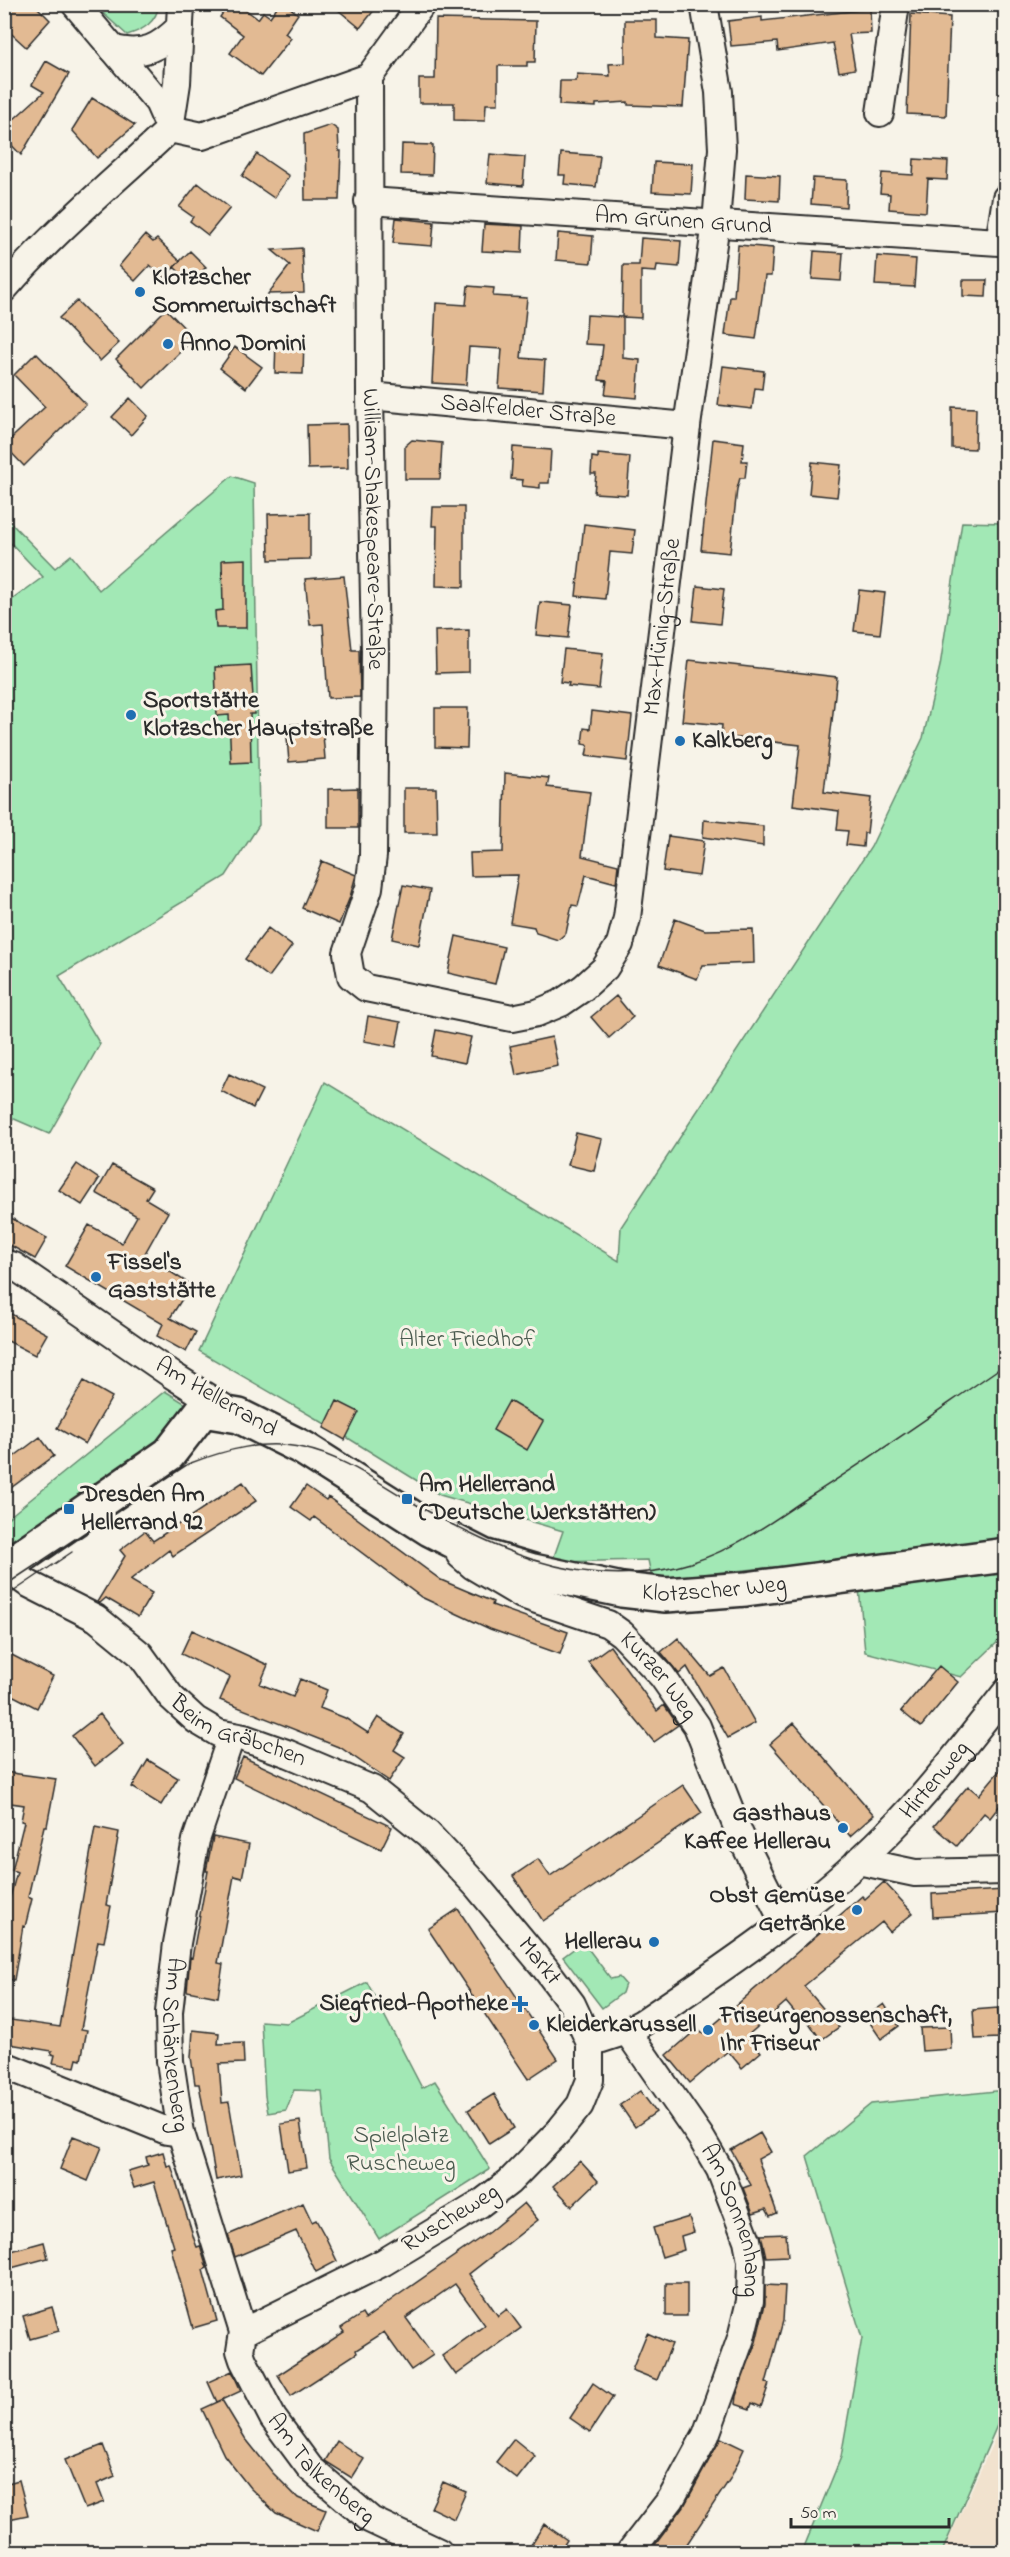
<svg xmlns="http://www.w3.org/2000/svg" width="1010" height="2557" font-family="'Indie Flower',sans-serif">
	<rect width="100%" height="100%" fill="#f7f3e8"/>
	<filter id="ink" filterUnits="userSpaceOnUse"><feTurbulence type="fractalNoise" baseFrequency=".0167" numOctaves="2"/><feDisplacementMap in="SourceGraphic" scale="12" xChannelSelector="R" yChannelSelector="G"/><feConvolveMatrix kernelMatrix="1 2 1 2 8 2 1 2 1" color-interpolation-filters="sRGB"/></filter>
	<g filter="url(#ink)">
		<path fill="#f1e2ce" d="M 1005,2416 L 1005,2552 L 943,2552 Z"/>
		<path fill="#a2e8b5" stroke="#668a70" stroke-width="1.5" d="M 94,5 L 159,5 C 156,22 144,30 127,35 Z
			M 232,476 L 254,483 L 259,825 L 226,876 L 59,976 L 100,1044 L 49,1134 L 5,1115 L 5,605 L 43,577 L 5,537 L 4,516 L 55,568 L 71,555 L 99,590 Z
			M 962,522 L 1005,523 L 1005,1545 L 652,1579 L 648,1560 L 552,1562 L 563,1531 L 440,1495 L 327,1425 L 199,1351 L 325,1082 L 619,1261 L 621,1227 L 871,847 L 923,738 L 940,666 Z
			M 165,1391 L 186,1404 C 175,1445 131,1467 99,1492 L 94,1485 L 50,1514 L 55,1521 L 5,1557 L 4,1521 Z
			M 1005,1561 L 1005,1635 L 961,1677 L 865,1652 L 858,1578 Z
			M 583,1942 L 611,1979 L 619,1977 L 625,1984 L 622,1993 L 602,2008 L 563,1957 Z
			M 367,1982 L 422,2088 L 435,2081 L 490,2169 L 379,2239 L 329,2159 L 322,2091 L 294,2090 L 286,2110 L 268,2113 L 265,2096 L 261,2021 L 287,2023 Z
			M 1005,2090 L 1005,2407 L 942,2552 L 802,2552 L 841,2457 L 862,2338 L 807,2156 L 871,2104 Z"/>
		<path fill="#e2ba93" stroke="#2b2b2b" stroke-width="1.5" d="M 4,4 L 34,4 L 50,20 L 26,47 L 4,27 Z
			M 229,4 L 238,4 L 258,19 L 263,12 L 270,17 L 279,4 L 285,4 L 298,14 L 285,33 L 291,38 L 261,76 L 230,53 L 243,35 L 220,17 Z
			M 331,4 L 379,4 L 360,28 Z
			M 870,9 L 871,33 L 849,34 L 855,69 L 839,72 L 833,43 L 778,51 L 777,42 L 731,46 L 728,21 L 762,17 L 762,21 Z
			M 911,14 L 950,17 L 946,116 L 907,114 Z
			M 436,19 L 536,21 L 535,62 L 527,62 L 527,66 L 498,66 L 498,104 L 486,104 L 485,121 L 454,120 L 454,103 L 419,103 L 419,79 L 435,79 Z
			M 625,20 L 657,20 L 657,38 L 688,40 L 683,107 L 628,105 L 628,102 L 596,104 L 596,107 L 559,105 L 560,81 L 576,81 L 577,74 L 610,76 L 609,64 L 625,63 Z
			M 46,61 L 69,74 L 21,155 L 4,137 L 4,128 L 44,92 L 32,85 Z
			M 92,98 L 135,125 L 97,158 L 72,130 Z
			M 331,125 L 338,130 L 339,151 L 341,151 L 339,200 L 305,200 L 304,134 Z
			M 402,144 L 433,145 L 432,175 L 401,174 Z
			M 561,153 L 600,156 L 596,187 L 564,184 L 565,175 L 559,175 Z
			M 257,154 L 289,176 L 274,198 L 242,176 Z
			M 490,154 L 525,157 L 523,186 L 487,183 Z
			M 914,159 L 948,161 L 947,180 L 928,179 L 926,212 L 889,209 L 890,194 L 880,193 L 882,173 L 913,175 Z
			M 654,162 L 693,164 L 691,194 L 652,192 Z
			M 746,174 L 780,176 L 779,201 L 745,199 Z
			M 813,178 L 847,180 L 846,207 L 811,204 Z
			M 198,183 L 230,208 L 208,235 L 190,221 L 193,217 L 179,207 Z
			M 396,218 L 434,222 L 432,246 L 393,243 Z
			M 484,224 L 523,226 L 522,253 L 482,251 Z
			M 558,233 L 593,236 L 591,263 L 556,260 Z
			M 145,235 L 153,242 L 157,239 L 180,261 L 164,278 L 150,265 L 135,281 L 119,266 Z
			M 641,238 L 681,241 L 679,267 L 657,265 L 656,272 L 641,271 L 641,318 L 623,317 L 623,358 L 640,360 L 637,398 L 605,395 L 607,381 L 599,380 L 603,345 L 585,344 L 587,315 L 622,317 L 623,265 L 639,265 Z
			M 738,245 L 773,248 L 771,276 L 765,276 L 756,339 L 725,335 L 730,297 L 734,297 Z
			M 302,248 L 304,293 L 268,294 L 290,265 L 272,250 Z
			M 190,251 L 206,267 L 191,283 L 174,267 Z
			M 814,251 L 843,253 L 841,281 L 812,279 Z
			M 877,256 L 916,259 L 914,287 L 875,285 Z
			M 963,280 L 987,280 L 986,297 L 963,296 Z
			M 468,286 L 494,288 L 493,296 L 527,298 L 521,358 L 545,360 L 543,391 L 499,388 L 502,349 L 469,347 L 466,385 L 432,383 L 436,303 L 466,305 Z
			M 77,301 L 119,343 L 100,361 L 59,318 Z
			M 166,309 L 194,338 L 144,388 L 116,359 Z
			M 276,339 L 304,340 L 303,374 L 275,373 Z
			M 235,347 L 262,367 L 246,388 L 220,368 Z
			M 36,353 L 86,404 L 24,466 L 4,445 L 45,407 L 14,375 Z
			M 723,366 L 764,371 L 762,389 L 755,388 L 752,409 L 718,405 Z
			M 130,398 L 148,416 L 131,435 L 112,417 Z
			M 952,407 L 976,408 L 975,449 L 952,448 Z
			M 347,424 L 348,468 L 308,469 L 307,425 Z
			M 713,439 L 744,443 L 742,461 L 747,461 L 745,478 L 740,478 L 737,489 L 730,553 L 701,550 Z
			M 412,440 L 442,443 L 440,479 L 405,479 L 405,446 Z
			M 513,447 L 551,450 L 549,483 L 540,483 L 540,488 L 522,486 L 523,480 L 511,479 Z
			M 598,454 L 630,457 L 627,495 L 594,493 L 596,474 L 591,474 L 592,457 L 598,458 Z
			M 812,462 L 841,465 L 837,497 L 809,494 Z
			M 433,507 L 464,507 L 464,587 L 436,586 L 437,526 L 432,526 Z
			M 310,513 L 310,559 L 269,560 L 268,514 Z
			M 584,524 L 635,530 L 632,554 L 610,552 L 605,599 L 576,596 Z
			M 246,559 L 246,628 L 216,628 L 215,611 L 223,610 L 222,560 Z
			M 344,576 L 352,650 L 359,650 L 360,697 L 328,698 L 323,624 L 310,625 L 305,579 Z
			M 697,586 L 724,589 L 720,624 L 693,621 Z
			M 859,590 L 885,593 L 880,634 L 854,631 Z
			M 540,602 L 572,605 L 568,638 L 536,635 Z
			M 469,630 L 469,672 L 436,673 L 435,631 Z
			M 564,649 L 603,653 L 599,689 L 568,686 L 569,683 L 560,682 Z
			M 689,660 L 837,677 L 824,792 L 871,798 L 867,833 L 864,833 L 863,847 L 846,845 L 848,831 L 837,830 L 839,811 L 793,805 L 800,745 L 721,736 L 722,725 L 682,721 Z
			M 251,665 L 254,714 L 250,714 L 251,762 L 231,763 L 229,715 L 217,716 L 215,667 Z
			M 435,708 L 468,708 L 467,748 L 435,747 Z
			M 592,711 L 632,716 L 627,761 L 586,756 L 588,745 L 582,744 L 584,728 L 590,729 Z
			M 322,722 L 325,759 L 289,762 L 286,725 Z
			M 505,773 L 549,778 L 547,787 L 590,792 L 582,856 L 618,865 L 616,883 L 586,875 L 578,906 L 572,905 L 566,933 L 558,940 L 536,933 L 534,927 L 510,923 L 518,875 L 471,876 L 470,853 L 503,852 Z
			M 358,788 L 358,828 L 328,828 L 328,789 Z
			M 404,788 L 436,788 L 437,833 L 404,833 Z
			M 704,820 L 763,826 L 763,846 L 703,837 Z
			M 668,836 L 704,841 L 699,876 L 663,871 Z
			M 322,861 L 356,875 L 350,897 L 339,924 L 302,908 Z
			M 403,885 L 430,890 L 419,945 L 392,939 Z
			M 675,919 L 705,930 L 753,929 L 754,963 L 703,965 L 697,979 L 659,965 Z
			M 268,928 L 292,946 L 269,977 L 245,959 Z
			M 456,936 L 504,947 L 495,984 L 448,973 Z
			M 616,996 L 633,1017 L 609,1038 L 591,1017 Z
			M 368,1016 L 401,1022 L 396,1047 L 364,1041 Z
			M 436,1030 L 471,1037 L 465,1063 L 431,1056 Z
			M 552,1037 L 558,1066 L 516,1075 L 510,1046 Z
			M 229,1074 L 262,1090 L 253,1108 L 221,1091 Z
			M 576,1133 L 602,1139 L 594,1171 L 568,1165 Z
			M 77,1164 L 99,1179 L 82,1205 L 59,1190 Z
			M 112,1165 L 153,1188 L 146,1199 L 168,1212 L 144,1255 L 191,1285 L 170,1318 L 196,1332 L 186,1352 L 157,1336 L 163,1324 L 65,1266 L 89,1225 L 122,1243 L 137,1216 L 96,1193 Z
			M 4,1214 L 47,1238 L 35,1259 L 4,1242 Z
			M 4,1310 L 47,1334 L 35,1355 L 4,1339 Z
			M 84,1381 L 112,1397 L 85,1444 L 57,1428 Z
			M 337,1401 L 359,1412 L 345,1440 L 324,1428 Z
			M 509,1401 L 543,1421 L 527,1450 L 493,1430 Z
			M 40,1437 L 54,1456 L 4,1493 L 4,1464 Z
			M 243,1482 L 256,1501 L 173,1556 L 169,1550 L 130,1580 L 152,1593 L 138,1617 L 106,1598 L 100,1603 L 97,1602 L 125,1556 L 120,1550 L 145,1531 L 153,1541 Z
			M 306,1486 L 326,1500 L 328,1497 L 441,1580 L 493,1602 L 492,1605 L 568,1632 L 560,1654 L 490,1629 L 421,1597 L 314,1517 L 311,1521 L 291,1507 Z
			M 192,1630 L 268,1665 L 260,1684 L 293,1697 L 300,1679 L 327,1690 L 320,1708 L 345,1718 L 368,1733 L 378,1717 L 404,1734 L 394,1750 L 405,1757 L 389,1781 L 341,1748 L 220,1700 L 230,1677 L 181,1654 Z
			M 678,1638 L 710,1676 L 724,1668 L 755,1723 L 728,1738 L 687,1667 L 679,1674 L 661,1652 Z
			M 610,1646 L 657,1711 L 664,1705 L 678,1725 L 654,1742 L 588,1662 Z
			M 4,1651 L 53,1676 L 37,1708 L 4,1691 Z
			M 939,1666 L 958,1682 L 921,1727 L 901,1711 Z
			M 100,1714 L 123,1744 L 95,1766 L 72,1736 Z
			M 794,1723 L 874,1815 L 850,1836 L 770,1744 Z
			M 243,1757 L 392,1827 L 381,1849 L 234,1778 Z
			M 148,1760 L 178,1778 L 161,1805 L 132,1787 Z
			M 1005,1764 L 1005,1799 L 990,1818 L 984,1813 L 957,1846 L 934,1826 L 968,1786 L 979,1795 Z
			M 4,1772 L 56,1779 L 47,1826 L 44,1826 L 28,1897 L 32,1899 L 25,1927 L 23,1926 L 14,1980 L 4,1979 L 4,1919 L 17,1872 L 12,1870 L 24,1822 L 21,1821 L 24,1805 L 4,1802 Z
			M 683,1785 L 702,1813 L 543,1921 L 513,1876 L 538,1859 L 550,1876 Z
			M 95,1827 L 119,1832 L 106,1905 L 111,1906 L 104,1942 L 98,1941 L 81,2029 L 87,2030 L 81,2060 L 77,2059 L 75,2067 L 53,2063 L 55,2055 L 51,2054 L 52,2051 L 4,2043 L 4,2019 L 60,2027 Z
			M 213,1837 L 249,1844 L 242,1878 L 234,1876 L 218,1963 L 223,1964 L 218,1997 L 187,1991 L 190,1957 L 192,1958 L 200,1915 L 208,1871 L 206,1871 Z
			M 884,1882 L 913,1913 L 890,1932 L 882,1922 L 804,1986 L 839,2027 L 821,2040 L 805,2017 L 801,2020 L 786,2002 L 747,2036 L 761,2052 L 742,2068 L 728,2051 L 690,2083 L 667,2055 L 697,2029 L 703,2034 L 862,1896 L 865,1899 Z
			M 1005,1890 L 1005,1913 L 933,1917 L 932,1894 Z
			M 458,1909 L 558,2059 L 528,2079 L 428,1929 Z
			M 884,2004 L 899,2026 L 881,2039 L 866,2017 Z
			M 998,2008 L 1000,2038 L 975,2039 L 973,2010 Z
			M 950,2027 L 951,2049 L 922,2051 L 920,2028 Z
			M 193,2030 L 219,2033 L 218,2044 L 243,2043 L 244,2063 L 219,2064 L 222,2103 L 229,2102 L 241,2175 L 216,2180 L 199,2084 L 195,2084 L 191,2057 Z
			M 640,2091 L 656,2112 L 635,2127 L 620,2105 Z
			M 494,2094 L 514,2128 L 489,2144 L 468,2110 Z
			M 300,2121 L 307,2168 L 288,2171 L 281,2124 Z
			M 760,2133 L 771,2152 L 758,2159 L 777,2213 L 770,2216 L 766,2209 L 753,2213 L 743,2188 L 751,2185 L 731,2150 Z
			M 73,2136 L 102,2147 L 88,2181 L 60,2169 Z
			M 163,2152 L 167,2166 L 171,2165 L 195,2242 L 197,2247 L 200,2246 L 207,2268 L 203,2270 L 217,2321 L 193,2328 L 171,2248 L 174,2247 L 154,2182 L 134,2188 L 128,2171 L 148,2165 L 146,2157 Z
			M 580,2161 L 598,2181 L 572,2206 L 553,2186 Z
			M 303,2203 L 312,2222 L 316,2220 L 326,2238 L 337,2261 L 316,2272 L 296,2231 L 235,2257 L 228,2235 Z
			M 524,2203 L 538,2220 L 469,2274 L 498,2316 L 507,2309 L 521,2328 L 456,2375 L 442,2356 L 485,2325 L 455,2284 L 406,2318 L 433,2355 L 411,2370 L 384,2332 L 356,2350 L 357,2353 L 291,2396 L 278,2375 L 344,2332 L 341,2328 L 362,2314 L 365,2319 L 394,2298 L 489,2232 Z
			M 689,2217 L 694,2232 L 681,2236 L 684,2250 L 662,2257 L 653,2228 Z
			M 786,2234 L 788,2256 L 766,2257 L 761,2235 Z
			M 44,2242 L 48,2258 L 4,2270 L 4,2253 Z
			M 666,2283 L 687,2283 L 687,2316 L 666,2316 Z
			M 765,2285 L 785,2286 L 783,2321 L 766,2383 L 769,2384 L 761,2407 L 752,2403 L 750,2409 L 735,2404 L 736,2396 L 756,2342 L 765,2304 Z
			M 52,2307 L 59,2331 L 30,2339 L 23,2316 Z
			M 647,2333 L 672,2344 L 657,2380 L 632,2370 Z
			M 232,2371 L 241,2391 L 217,2402 L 208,2382 Z
			M 593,2383 L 613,2397 L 590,2432 L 570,2418 Z
			M 222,2400 L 245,2438 L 273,2473 L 298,2498 L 326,2510 L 317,2531 L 276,2513 L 250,2488 L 224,2455 L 202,2409 Z
			M 721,2438 L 744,2449 L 730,2479 L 681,2553 L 649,2553 L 684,2506 Z
			M 514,2439 L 535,2456 L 517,2479 L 496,2462 Z
			M 337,2441 L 364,2459 L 352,2478 L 325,2461 Z
			M 103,2445 L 115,2476 L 97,2484 L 104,2502 L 85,2509 L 65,2460 Z
			M 19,2480 L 28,2515 L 4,2520 L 4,2484 Z
			M 443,2482 L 466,2492 L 454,2519 L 431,2508 Z
			M 544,2524 L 567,2540 L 559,2553 L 526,2553 Z"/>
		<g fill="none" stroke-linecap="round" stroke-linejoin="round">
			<g stroke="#2b2b2b" stroke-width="30">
				<g id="street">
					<path d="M 75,4 L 158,102 L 170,129"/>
					<path d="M 113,49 C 144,56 159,48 180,27"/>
					<path id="s1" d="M 369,77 L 370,396 L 375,651 L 373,856 L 369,888 L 347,953 L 351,976 L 366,988 L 512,1018 L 537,1013 L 561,1003 L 583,988 L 605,968 L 620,944 L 627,918 L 687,426 L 716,223 L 722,149 L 719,92 L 704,4"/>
					<path d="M 880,113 L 896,4"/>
					<path d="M 170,129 L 202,136 L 369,77 L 422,4"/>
					<path d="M 170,129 L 177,83 L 181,4"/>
					<path id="s2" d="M 368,201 L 999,242 L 1006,198"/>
					<path d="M 4,289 C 55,230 114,182 170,129"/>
					<path id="s3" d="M 370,396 L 687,426"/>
					<path d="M 4,1263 L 14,1266 L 172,1375 L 229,1411"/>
					<path id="s4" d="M 460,1555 L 473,1566 L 522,1595 L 608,1624 L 622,1634 L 662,1676 L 697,1726 L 740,1835 L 784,1923"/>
					<path id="s5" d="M 6,1568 L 27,1583 L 96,1618 L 140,1654 L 171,1697 L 196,1720 L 218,1733 L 244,1738 L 289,1754 L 372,1789 L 428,1834 L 476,1885 L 545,1968 L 572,2004 L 590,2043 L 590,2080 L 580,2105 L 559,2131 L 509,2182 L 480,2204 L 384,2262 L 243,2332"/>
					<path id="s6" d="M 231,1737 L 196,1840 L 177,1943 L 169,2012 L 170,2061 L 181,2133 L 243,2332 L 240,2351 L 243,2360 L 273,2418 L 310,2468 L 371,2520 L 439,2552"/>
					<path d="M 858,1861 L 915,1873 L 1006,1871"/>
					<path id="s7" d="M 627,2031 L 700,2136 L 720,2170 L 747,2240 L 751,2261 L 750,2301 L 741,2338 L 706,2435 L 671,2499 L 630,2552"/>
					<path id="s8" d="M 590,2043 L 627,2031 L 642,2023 C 728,1965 815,1907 888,1833 C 931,1790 968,1740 1006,1692"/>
					<path d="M 4,2065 L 167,2131 L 181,2133"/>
				</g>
			</g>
			<g stroke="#2b2b2b" stroke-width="38">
				<g id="secondary">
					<path id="s9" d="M 4,1568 L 169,1454 L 203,1410 L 239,1416 L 303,1448 L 430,1529 L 483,1556 L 533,1571 L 622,1590 L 666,1595 L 746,1589 L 1006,1555"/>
				</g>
			</g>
			<use href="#street" stroke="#f7f3e8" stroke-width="26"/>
			<use href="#secondary" stroke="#f7f3e8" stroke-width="33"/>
			<path stroke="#2b2b2b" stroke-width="1.5" d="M 4,1586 L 188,1464 C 225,1450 263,1439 303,1448 C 341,1456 373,1479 405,1498 C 490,1548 576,1591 676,1567 C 728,1555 766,1525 809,1497 C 876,1455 940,1409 1006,1364
				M 4,1598 L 72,1552"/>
		</g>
	</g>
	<g fill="#1f6fb2" stroke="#f7f3e8" stroke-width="2">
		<circle cx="140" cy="292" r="6"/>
		<circle cx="168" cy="344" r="6"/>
		<circle cx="131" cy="715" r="6"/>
		<circle cx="680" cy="741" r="6"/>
		<circle cx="96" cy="1277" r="6"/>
		<rect x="401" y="1493" width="12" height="12" rx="3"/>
		<rect x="63" y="1503" width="12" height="12" rx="3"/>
		<circle cx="843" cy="1828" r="6"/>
		<circle cx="857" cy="1910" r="6"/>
		<circle cx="654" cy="1942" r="6"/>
		<path d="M517 1995h6v6h6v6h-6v6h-6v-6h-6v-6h6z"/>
		<circle cx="534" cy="2025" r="6"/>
		<circle cx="708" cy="2030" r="6"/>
	</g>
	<g text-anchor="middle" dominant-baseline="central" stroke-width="6" stroke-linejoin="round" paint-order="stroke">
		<g font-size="24" fill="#2b2b2b" stroke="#f7f3e8">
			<text stroke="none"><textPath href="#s2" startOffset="316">Am Grünen Grund</textPath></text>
			<text stroke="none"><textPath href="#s3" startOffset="159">Saalfelder Straße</textPath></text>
			<text stroke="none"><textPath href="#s1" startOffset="452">William-Shakespeare-Straße</textPath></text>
			<text stroke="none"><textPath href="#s1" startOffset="1528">Max-Hünig-Straße</textPath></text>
			<text transform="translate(216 1398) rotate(30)">Am Hellerrand</text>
			<text stroke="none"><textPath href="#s9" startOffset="810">Klotzscher Weg</textPath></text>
			<text stroke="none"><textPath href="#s4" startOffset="238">Kurzer Weg</textPath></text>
			<text stroke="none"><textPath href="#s5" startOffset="290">Beim Gräbchen</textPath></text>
			<text stroke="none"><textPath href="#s8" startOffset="438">Hirtenweg</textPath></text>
			<text stroke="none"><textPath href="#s5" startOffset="678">Markt</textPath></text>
			<text stroke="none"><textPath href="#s6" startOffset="316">Am Schänkenberg</textPath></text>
			<text transform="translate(451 2219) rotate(-32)">Ruscheweg</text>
			<text stroke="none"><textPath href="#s7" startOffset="220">Am Sonnenhang</textPath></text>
			<text stroke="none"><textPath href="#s6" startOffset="778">Am Talkenberg</textPath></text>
		</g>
		<g font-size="24" font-weight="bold" fill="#2b2b2b" stroke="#f7f3e8" text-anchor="start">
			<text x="152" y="278">Klotzscher<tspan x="152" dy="28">Sommerwirtschaft</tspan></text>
			<text x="180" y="344">Anno Domini</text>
			<text x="143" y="701">Sportstätte<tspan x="143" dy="28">Klotzscher Hauptstraße</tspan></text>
			<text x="692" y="741">Kalkberg</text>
			<text x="108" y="1263">Fissel's<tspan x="108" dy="28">Gaststätte</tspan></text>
			<text x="419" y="1485">Am Hellerrand<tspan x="419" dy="28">(Deutsche Werkstätten)</tspan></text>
			<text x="81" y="1495">Dresden Am<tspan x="81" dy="28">Hellerrand 92</tspan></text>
			<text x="831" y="1814" text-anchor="end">Gasthaus<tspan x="831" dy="28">Kaffee Hellerau</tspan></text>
			<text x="845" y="1896" text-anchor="end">Obst Gemüse<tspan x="845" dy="28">Getränke</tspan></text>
			<text x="642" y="1942" text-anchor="end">Hellerau</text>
			<text x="508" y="2004" text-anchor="end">Siegfried-Apotheke</text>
			<text x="720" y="2016">Friseurgenossenschaft,<tspan x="720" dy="28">Ihr Friseur</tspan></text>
			<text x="546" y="2025">Kleiderkarussell</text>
		</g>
		<g font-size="24" fill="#495a4e" stroke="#f7f3e8">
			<text x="467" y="1340">Alter Friedhof</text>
			<text x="401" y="2136">Spielplatz<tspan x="401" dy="28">Ruscheweg</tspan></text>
		</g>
	</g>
	<rect width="1010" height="2557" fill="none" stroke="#f7f3e8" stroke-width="24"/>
	<rect x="12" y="12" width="986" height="2533" fill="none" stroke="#2b2b2b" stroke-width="2" filter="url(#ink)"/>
	<path d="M791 2518v9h158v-9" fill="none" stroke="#2b2b2b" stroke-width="3"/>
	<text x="800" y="2518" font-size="18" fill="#2b2b2b" stroke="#f7f3e8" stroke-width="4.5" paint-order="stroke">50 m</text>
</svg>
